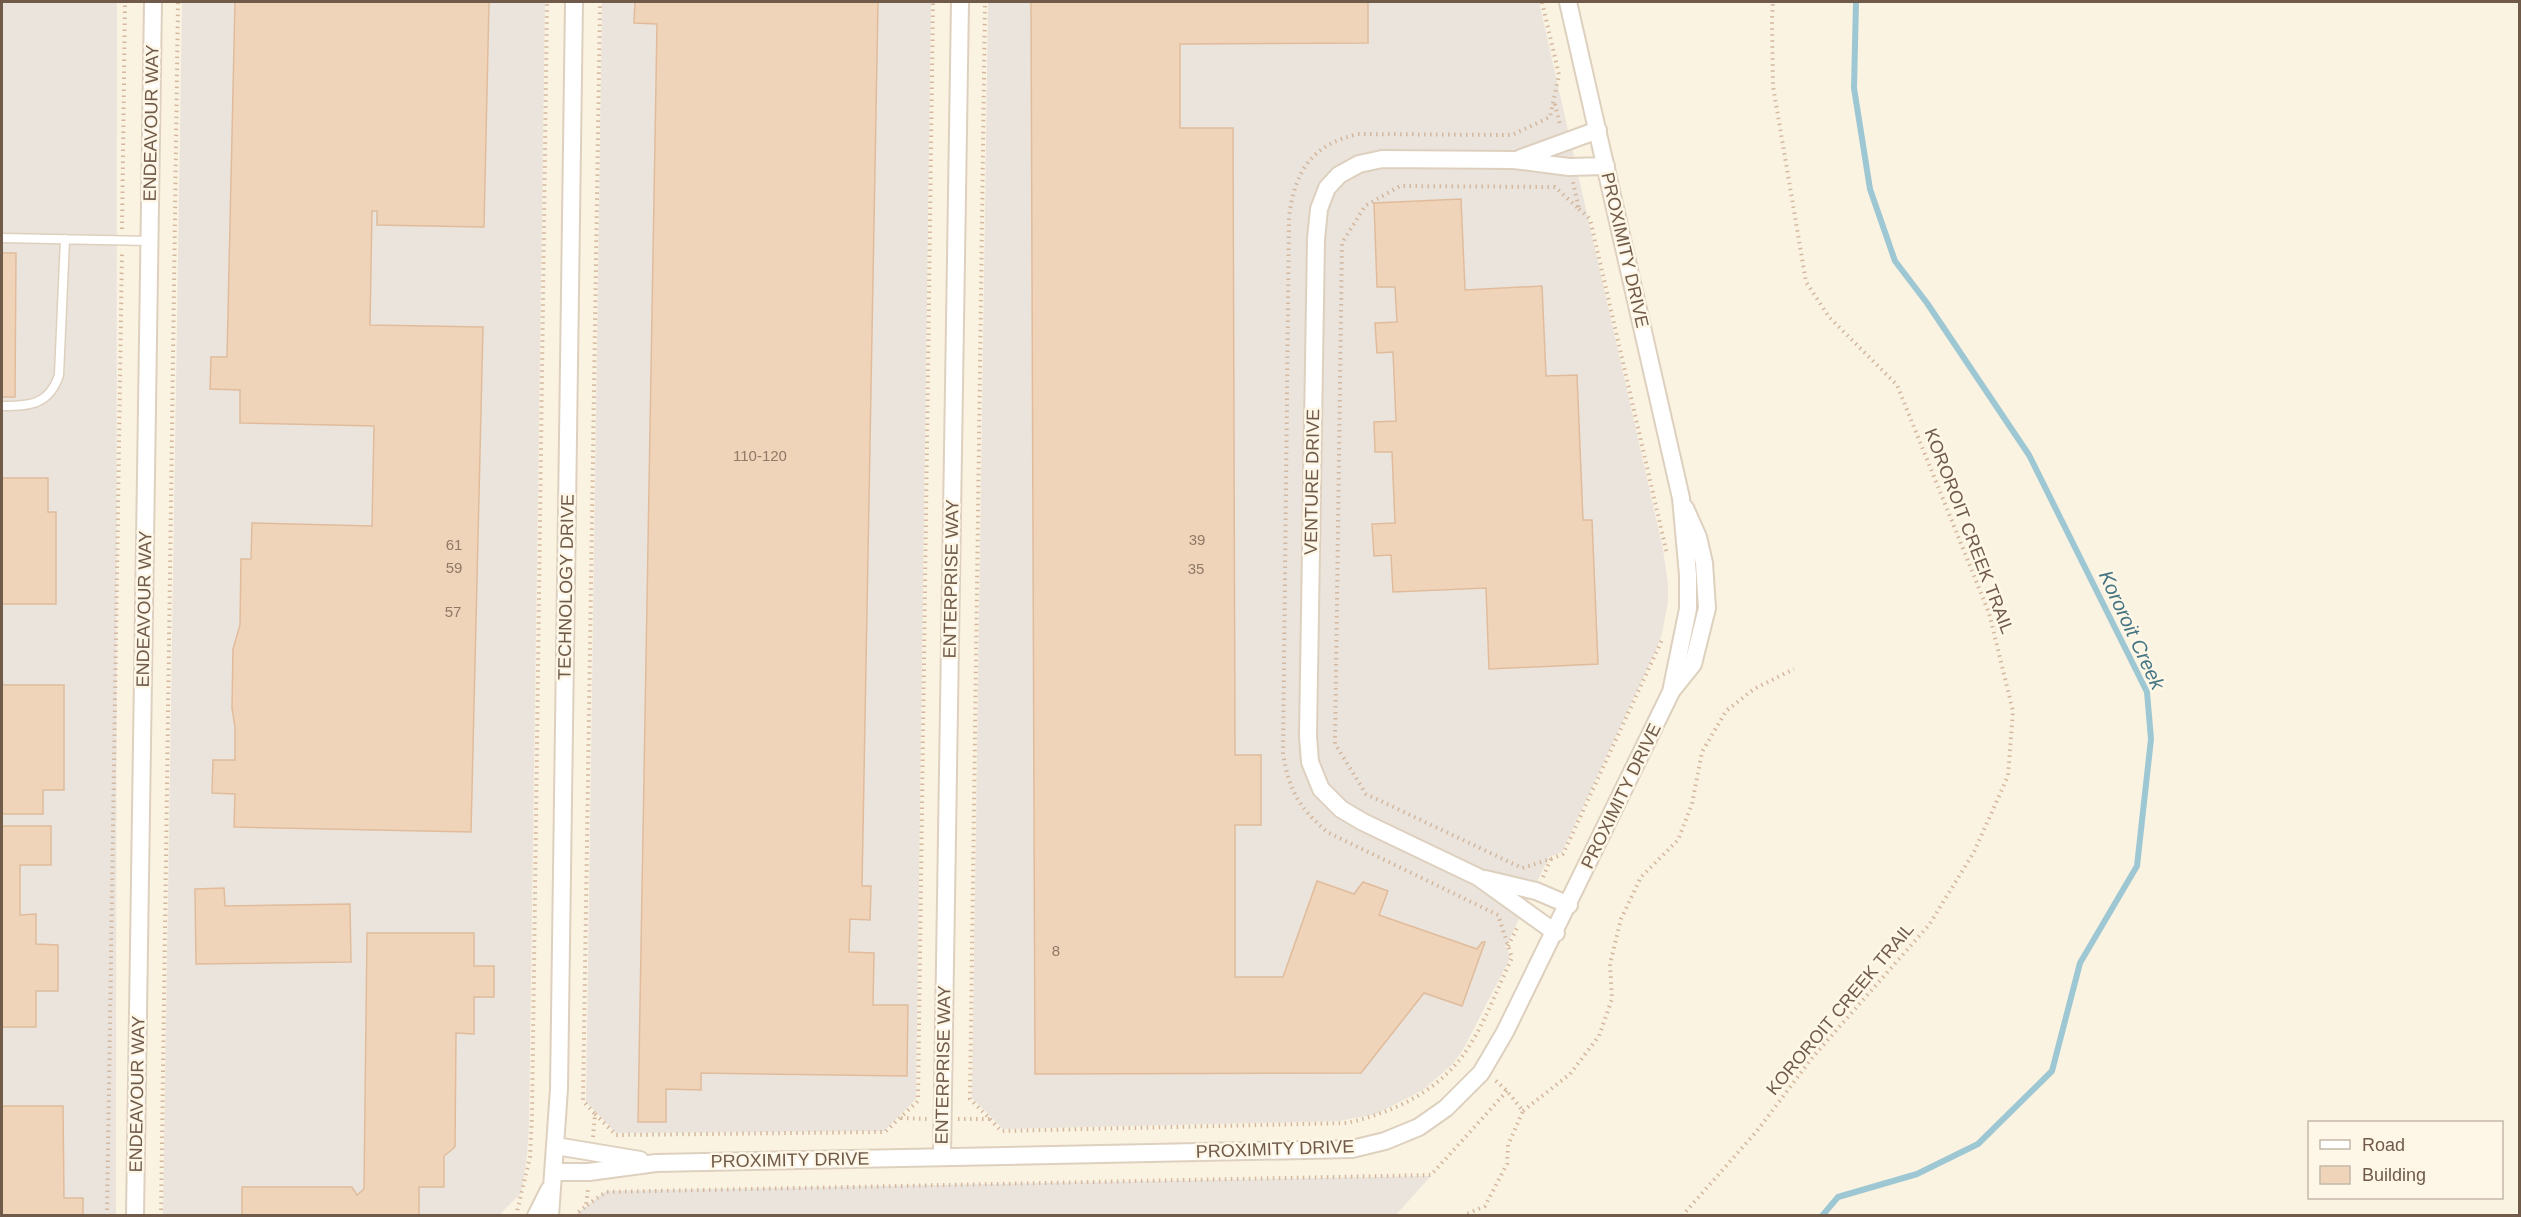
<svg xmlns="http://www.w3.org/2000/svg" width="2521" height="1217" font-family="Arial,sans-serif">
	<rect width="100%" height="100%" fill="#fbf3e1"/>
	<path fill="#eae4dc" d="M 2,2 L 117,2 L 116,1215 L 2,1216 Z
		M 182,2 L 545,2 L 529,1125 L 527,1157 L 521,1193 L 499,1215 L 163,1216 Z
		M 602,2 L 931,2 L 916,1099 L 884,1131 L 616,1133 L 586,1102 Z
		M 988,2 L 1539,2 L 1663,549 L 1668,584 L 1668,602 L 1662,634 L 1656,650 L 1562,852 L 1549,857 L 1506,946 L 1510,958 L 1464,1048 L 1453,1064 L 1423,1090 L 1376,1114 L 1339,1121 L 1003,1129 L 972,1098 Z
		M 1431,1176 L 1395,1216 L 575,1215 L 606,1191 Z"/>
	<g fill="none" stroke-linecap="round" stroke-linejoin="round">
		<path stroke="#9ec7d4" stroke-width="6" d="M 1822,1216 L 1838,1197 L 1917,1174 L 1978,1144 L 2052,1071 L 2080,963 L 2137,866 L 2151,739 L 2147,692 L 2029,455 L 1927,303 L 1895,261 L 1870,189 L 1854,88 L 1856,2"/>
	</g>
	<path fill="#efd4ba" stroke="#e0bc9c" stroke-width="1.5" d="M 235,2 L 489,2 L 484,227 L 377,225 L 377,211 L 372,211 L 370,325 L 483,327 L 471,832 L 234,827 L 235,794 L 212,793 L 213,760 L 235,760 L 235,727 L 232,708 L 233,649 L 240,625 L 241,559 L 251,559 L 252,523 L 372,526 L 374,426 L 240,423 L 240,390 L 210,389 L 211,357 L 227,357 Z
		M 635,2 L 878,2 L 862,886 L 871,886 L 870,920 L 850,919 L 849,952 L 874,953 L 873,1005 L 908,1005 L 907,1076 L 701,1073 L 701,1090 L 666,1089 L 666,1122 L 638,1122 L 657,24 L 634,23 Z
		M 1031,2 L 1368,2 L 1368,43 L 1180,44 L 1180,128 L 1233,128 L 1235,755 L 1261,755 L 1261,825 L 1235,825 L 1235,977 L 1283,977 L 1317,881 L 1354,894 L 1363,882 L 1388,891 L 1379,915 L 1477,949 L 1482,942 L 1485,942 L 1462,1006 L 1424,993 L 1361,1073 L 1035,1074 Z
		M 1461,199 L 1465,290 L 1542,286 L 1546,376 L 1577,375 L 1583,520 L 1592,520 L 1598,664 L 1489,669 L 1486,588 L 1393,592 L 1391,555 L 1374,556 L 1372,524 L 1395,523 L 1392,452 L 1375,452 L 1374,422 L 1396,421 L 1393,352 L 1377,353 L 1375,323 L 1397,322 L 1395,287 L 1377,287 L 1374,203 Z
		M 2,253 L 16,253 L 15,397 L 2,397 Z
		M 2,478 L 48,478 L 48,512 L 56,512 L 56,604 L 2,604 Z
		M 2,678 L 3,685 L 64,685 L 64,790 L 43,790 L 43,814 L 2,814 Z
		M 2,826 L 51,826 L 51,865 L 20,865 L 20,915 L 36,914 L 36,944 L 58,945 L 58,991 L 36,991 L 36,1027 L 2,1027 Z
		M 224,888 L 225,906 L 350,904 L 351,962 L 196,964 L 195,889 Z
		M 367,933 L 474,933 L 474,966 L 494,966 L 494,997 L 474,997 L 474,1034 L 456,1033 L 455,1147 L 444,1156 L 444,1187 L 419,1187 L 419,1216 L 242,1216 L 242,1187 L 352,1187 L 357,1195 L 364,1189 Z
		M 2,1106 L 63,1106 L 64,1198 L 83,1198 L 83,1216 L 2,1216 Z"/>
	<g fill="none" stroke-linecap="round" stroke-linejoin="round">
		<g stroke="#ded0be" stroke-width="11">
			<path id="service" d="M 2,238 L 150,241
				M 2,406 C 30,406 49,405 59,375 L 65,239"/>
		</g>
		<g stroke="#ded0be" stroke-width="20">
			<path id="minor" d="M 1521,158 L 1598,130
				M 1673,689 L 1693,664 L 1707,608 L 1704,563 L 1698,537 L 1685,508
				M 1485,879 L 1536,891 L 1569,905
				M 1556,933 L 1478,877 L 1363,822 L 1341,809 L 1321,789 L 1310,762 L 1308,736 L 1316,239 L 1319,209 L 1327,188 L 1339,175 L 1359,164 L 1382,159 L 1514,160 L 1569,167 L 1606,166
				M 556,1146 L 640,1160
				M 942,1156 L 960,2
				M 554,1172 L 589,1172 L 656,1163 L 1352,1149 L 1385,1141 L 1419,1127 L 1446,1108 L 1481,1073 L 1505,1032 L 1671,692 L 1688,609 L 1688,575 L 1681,498 L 1568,2
				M 135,1216 L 153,2
				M 536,1216 L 549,1190
				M 550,1216 L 559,1089 L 574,2"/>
		</g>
		<path stroke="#d3b79e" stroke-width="4" stroke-dasharray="1.5 4.5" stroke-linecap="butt" d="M 1555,104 L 1560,125
			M 1579,209 L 1590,219 L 1667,554
			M 122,229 L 125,2
			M 1551,859 L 1563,854 L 1662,640
			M 1543,877 L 1551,859 L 1522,868 L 1366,794 L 1335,744 L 1342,243 L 1365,206 L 1400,186 L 1555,187 L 1579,209 L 1573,182
			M 1508,946 L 1518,926
			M 1523,1111 L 1570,1074 L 1599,1036 L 1612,999 L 1610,964 L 1621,919 L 1641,877 L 1678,840 L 1692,804 L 1702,752 L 1726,711 L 1754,689 L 1794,669
			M 595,1114 L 616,1135 L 885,1132 L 918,1101 L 933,2
			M 901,1118 L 927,1119
			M 958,1119 L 990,1119 L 970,1099 L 985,2
			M 990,1119 L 1001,1131 L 1347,1123 C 1391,1113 1433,1094 1461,1058 C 1483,1029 1496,991 1512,958 L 1498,915 L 1327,832 C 1298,806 1290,792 1283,754 L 1289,217 C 1295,171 1311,145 1358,134 L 1512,135 L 1550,117 L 1559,75 L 1542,2
			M 593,1137 L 595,1114 L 583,1101 L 600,2
			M 587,1205 L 606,1192 L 1431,1175 L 1507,1091
			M 107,1216 L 122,251
			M 161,1216 L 178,2
			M 516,1216 L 530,1157 L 532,1116 L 547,2
			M 574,1216 L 586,1206 L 588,1189
			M 1462,1216 L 1485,1206 L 1507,1164 L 1508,1145 L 1523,1111 L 1507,1091 L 1495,1080
			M 1682,1216 L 1757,1131 L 1812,1058 L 1929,925 L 1974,852 L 2008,776 L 2013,711 L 1989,613 L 1897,385 L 1829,317 L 1806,282 L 1773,86 L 1772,20 L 1773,2"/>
		<use href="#service" stroke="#fff" stroke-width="8"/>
		<use href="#minor" stroke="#fff" stroke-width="16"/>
	</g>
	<g text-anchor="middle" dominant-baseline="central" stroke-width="5" stroke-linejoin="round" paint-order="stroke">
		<g font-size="15" fill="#907966">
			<text x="760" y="455">110-120</text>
			<text x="1197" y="539">39</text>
			<text x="454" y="544">61</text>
			<text x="454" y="567">59</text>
			<text x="1196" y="568">35</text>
			<text x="453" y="611">57</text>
			<text x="1056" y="950">8</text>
		</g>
		<g font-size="18" fill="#705b4a" stroke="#fef7e7">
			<text transform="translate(151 123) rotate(-89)">ENDEAVOUR WAY</text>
			<text transform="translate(1625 250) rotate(77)">PROXIMITY DRIVE</text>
			<text transform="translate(1312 482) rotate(-89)">VENTURE DRIVE</text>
			<text transform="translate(1969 531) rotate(69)">KOROROIT CREEK TRAIL</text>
			<text transform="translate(951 579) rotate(-89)">ENTERPRISE WAY</text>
			<text transform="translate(566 587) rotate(-89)">TECHNOLOGY DRIVE</text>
			<text transform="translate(144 609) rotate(-89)">ENDEAVOUR WAY</text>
			<text transform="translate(1621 796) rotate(-64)">PROXIMITY DRIVE</text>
			<text transform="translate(1840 1009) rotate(-50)">KOROROIT CREEK TRAIL</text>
			<text transform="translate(943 1065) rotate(-89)">ENTERPRISE WAY</text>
			<text transform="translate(137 1094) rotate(-89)">ENDEAVOUR WAY</text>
			<text transform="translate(1275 1149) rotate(-2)">PROXIMITY DRIVE</text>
			<text transform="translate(790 1160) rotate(-1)">PROXIMITY DRIVE</text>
		</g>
		<g font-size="20" font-style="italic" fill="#457483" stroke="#fef7e7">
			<text transform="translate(2132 630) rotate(65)">Kororoit Creek</text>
		</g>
	</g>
	<rect width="2521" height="1217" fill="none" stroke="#705b4a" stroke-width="6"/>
	<rect x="2308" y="1121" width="195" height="78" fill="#fef7e7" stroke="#c5b9a8" stroke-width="1.5"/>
	<rect x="2320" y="1140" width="30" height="9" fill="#ffffff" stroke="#c5b9a8" stroke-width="1.5"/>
	<text x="2362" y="1151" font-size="18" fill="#705b4a">Road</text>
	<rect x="2320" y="1166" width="30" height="18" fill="#efd4ba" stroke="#c5b9a8" stroke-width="1.5"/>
	<text x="2362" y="1181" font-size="18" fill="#705b4a">Building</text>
</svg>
